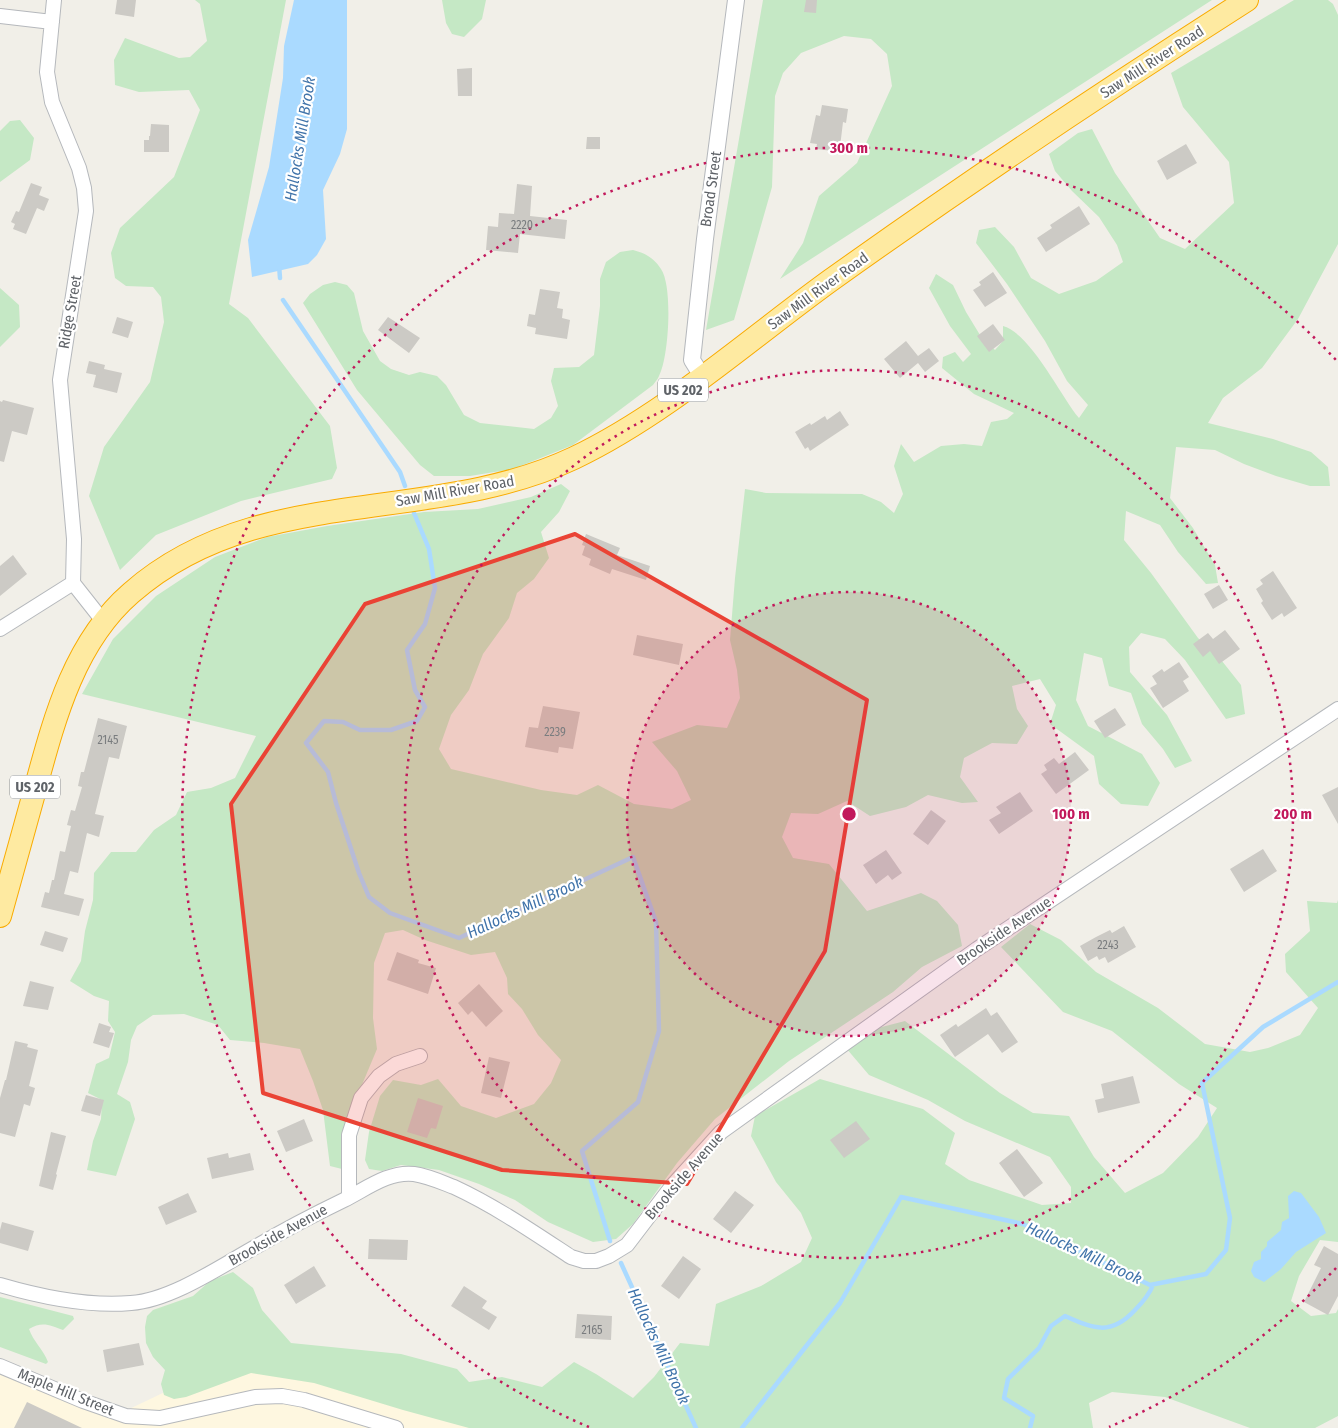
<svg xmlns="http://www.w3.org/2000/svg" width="1338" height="1428" font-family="'Fira Sans Condensed',sans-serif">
	<rect width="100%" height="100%" fill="#f1efe8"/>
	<path fill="#fef7e0" d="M 241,1364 L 321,1378 L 486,1428 L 0,1428 L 0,1365 L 123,1412 L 190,1380 Z"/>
	<path fill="#c5e8c5" d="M 195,0 L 286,0 L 229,304 L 248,318 L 330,426 L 337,468 L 332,479 L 241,501 L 156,535 L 120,570 L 89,496 L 104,447 L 150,382 L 164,322 L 161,297 L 153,287 L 126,286 L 115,278 L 111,253 L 120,228 L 174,177 L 200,110 L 189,90 L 139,92 L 115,85 L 114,60 L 125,38 L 179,58 L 190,57 L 207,41 L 200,4 Z
		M 442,0 L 486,0 L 482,19 L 464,37 L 452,34 L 446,23 Z
		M 763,0 L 1212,0 L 780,279 L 803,243 L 819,196 L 857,163 L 892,86 L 887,54 L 871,39 L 844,36 L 801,53 L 783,73 L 775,96 L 772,187 L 734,320 L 706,330 Z
		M 1294,0 L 1328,0 L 1333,4 L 1338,15 L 1338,244 L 1298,319 L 1262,368 L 1223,398 L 1208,423 L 1273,439 L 1311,452 L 1328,467 L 1330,486 L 1310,486 L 1276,476 L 1244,464 L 1215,450 L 1176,447 L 1170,498 L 1193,528 L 1215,565 L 1218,583 L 1206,584 L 1178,552 L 1160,525 L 1126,511 L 1124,540 L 1151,573 L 1198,638 L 1222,661 L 1241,685 L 1245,714 L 1226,719 L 1185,660 L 1165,639 L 1141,633 L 1129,647 L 1130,672 L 1167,715 L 1192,761 L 1175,768 L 1163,749 L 1142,724 L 1131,693 L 1109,686 L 1102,658 L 1084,653 L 1076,700 L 1088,726 L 1142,754 L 1160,783 L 1148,806 L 1121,804 L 1099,784 L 1094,756 L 1050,724 L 1056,705 L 1040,679 L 1012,686 L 1017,709 L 1028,726 L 1017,744 L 992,743 L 964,758 L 960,777 L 978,802 L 962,803 L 928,795 L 906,807 L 870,816 L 847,801 L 818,814 L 791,813 L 782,837 L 793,858 L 829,864 L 867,911 L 921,893 L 937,901 L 958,925 L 962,946 L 922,967 L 893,992 L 789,1061 L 715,1119 L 677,1163 L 633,1224 L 616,1239 L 593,1242 L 548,1222 L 515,1200 L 479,1184 L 439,1170 L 401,1165 L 382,1171 L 369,1169 L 365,1160 L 369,1132 L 380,1096 L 393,1080 L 421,1085 L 438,1079 L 461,1106 L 496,1118 L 534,1104 L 551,1083 L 561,1060 L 538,1035 L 522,1009 L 508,994 L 507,978 L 495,952 L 471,955 L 425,940 L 403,930 L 385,933 L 374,963 L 373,1018 L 377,1049 L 343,1130 L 342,1169 L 330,1166 L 323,1110 L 313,1081 L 300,1049 L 264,1043 L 230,1040 L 218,1025 L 184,1014 L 153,1015 L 137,1026 L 131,1040 L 128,1062 L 117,1094 L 130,1102 L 135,1119 L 116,1176 L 87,1170 L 93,1141 L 101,1119 L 102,1100 L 88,1093 L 96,1064 L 109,1058 L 115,1032 L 108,1021 L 109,1001 L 94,996 L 70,981 L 81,961 L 85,931 L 93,900 L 94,873 L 111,852 L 136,852 L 154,830 L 176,815 L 187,792 L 211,788 L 235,778 L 256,736 L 82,694 L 113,639 L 156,596 L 215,557 L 267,537 L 327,526 L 424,512 L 478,509 L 531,497 L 561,484 L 570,491 L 559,512 L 541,532 L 549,558 L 534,579 L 517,593 L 509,618 L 483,654 L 469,690 L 451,715 L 439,749 L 451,769 L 541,790 L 577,795 L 598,785 L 634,804 L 672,809 L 691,800 L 677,771 L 652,742 L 697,725 L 727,728 L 740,698 L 737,670 L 730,640 L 735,578 L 745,489 L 766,493 L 862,494 L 881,502 L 894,513 L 903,494 L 894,466 L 901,444 L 914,462 L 941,446 L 964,444 L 982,446 L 991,422 L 1007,419 L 1014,413 L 974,394 L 942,368 L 943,357 L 955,352 L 963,362 L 971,354 L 950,326 L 929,288 L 936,274 L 953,285 L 966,312 L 980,335 L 995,350 L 1003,341 L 1003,326 C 1031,334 1060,395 1079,418 L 1088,405 L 1067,381 L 1045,341 L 1007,284 L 976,243 L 979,230 L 995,227 L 1014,247 L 1031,278 L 1059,294 L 1096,281 L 1123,262 L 1117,245 L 1099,217 L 1072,191 L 1055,171 L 1049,154 L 1078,133 L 1092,129 L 1115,173 L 1160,238 L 1185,249 L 1234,203 L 1229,162 L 1183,107 L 1171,73 Z
		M 20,120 L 34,138 L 30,160 L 0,182 L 0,131 L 10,121 Z
		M 633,250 C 645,253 654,258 661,269 C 673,286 669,357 659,376 C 658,379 655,382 653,385 L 573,445 L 513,469 L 470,476 L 434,476 L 420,465 L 357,390 L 303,303 L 310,294 L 323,285 L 335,282 L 347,285 L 354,293 L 363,331 L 380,361 L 391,369 L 409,375 L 420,372 L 437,376 L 446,385 L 464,415 L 480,423 L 534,429 L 551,418 L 558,406 L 551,381 L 554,368 L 579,367 L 594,355 L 600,306 L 600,279 L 606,262 L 620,252 Z
		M 0,288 L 19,305 L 20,327 L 0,347 Z
		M 1338,900 L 1338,1242 L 1320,1240 L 1299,1276 L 1291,1301 L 1311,1316 L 1336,1313 L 1338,1309 L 1338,1416 L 1315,1428 L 1250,1428 L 1165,1397 L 1112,1392 L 1089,1403 L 1093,1428 L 469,1428 L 403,1410 L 314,1383 L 251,1373 L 186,1397 L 174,1399 L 164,1395 L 161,1384 L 165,1370 L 153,1357 L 146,1343 L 145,1327 L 147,1316 L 153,1310 L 193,1296 L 210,1281 L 233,1272 L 253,1288 L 262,1310 L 291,1343 L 401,1354 L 457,1369 L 469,1382 L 502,1377 L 542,1387 L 574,1362 L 596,1374 L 633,1398 L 654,1377 L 680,1343 L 709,1346 L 716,1304 L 761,1286 L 801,1262 L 812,1238 L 801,1213 L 776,1182 L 751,1136 L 755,1116 L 820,1079 L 923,1109 L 955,1133 L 945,1164 L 969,1180 L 1042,1205 L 1071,1203 L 1071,1187 L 1050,1157 L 965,1121 L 928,1100 L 869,1075 L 846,1048 L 874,1029 L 905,1021 L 1000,1093 L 1033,1113 L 1069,1116 L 1094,1157 L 1125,1193 L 1163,1173 L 1198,1137 L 1217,1108 L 1179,1084 L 1112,1031 L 1063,1012 L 1001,947 L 1030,924 L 1061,940 L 1096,972 L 1158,1008 L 1205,1044 L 1250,1052 L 1268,1048 L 1300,1035 L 1318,1008 L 1286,972 L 1285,954 L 1310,931 L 1307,901 L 1337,903 Z
		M 0,1297 L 73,1316 L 74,1319 L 63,1330 C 50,1325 42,1321 29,1329 C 33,1341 43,1349 48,1362 L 46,1364 L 0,1347 Z"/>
	<path fill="#aadaff" d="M 294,0 L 347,0 L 347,129 L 340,154 L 323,190 L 326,239 L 317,255 L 308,264 L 252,277 L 248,240 L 269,167 L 283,78 L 284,46 Z
		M 1294,1191 L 1301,1193 L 1319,1217 L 1326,1233 L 1296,1252 L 1281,1269 L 1264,1282 L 1254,1277 L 1251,1271 L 1254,1262 L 1261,1259 L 1261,1252 L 1267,1246 L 1267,1242 L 1281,1230 L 1282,1222 L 1289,1218 L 1288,1196 Z"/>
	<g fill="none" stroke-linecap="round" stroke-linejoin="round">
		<path stroke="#aadaff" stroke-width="4.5" d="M 279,265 L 280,278
			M 283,300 L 400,472 L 405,486
			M 414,513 L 429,549 L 435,588 L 425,624 L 407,650 L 415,690 L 425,707 L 417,721 L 391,730 L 360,730 L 343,722 L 324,721 L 306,743 L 328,772 L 336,803 L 359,873 L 369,897 L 390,913 L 459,938 L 633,857 L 656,922 L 659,1031 L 638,1102 L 582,1151 L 610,1241
			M 621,1263 L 696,1428
			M 742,1428 L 840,1303 L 901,1197 L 1023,1224 L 1150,1285 L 1206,1274 L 1226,1250 L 1230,1218 L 1202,1083 L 1263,1027 L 1338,982
			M 1030,1428 L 1033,1416 L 1004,1398 L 1008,1379 L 1039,1348 L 1051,1326 L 1065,1316 C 1094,1329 1111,1336 1135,1310 C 1143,1302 1149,1295 1153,1285"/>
	</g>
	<path fill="#cccac5" d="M 117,0 L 136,0 L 134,17 L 115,14 Z
		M 806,0 L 817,0 L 816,13 L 804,12 Z
		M 472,68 L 472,96 L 458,96 L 457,69 Z
		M 822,105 L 848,109 L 846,123 L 843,122 L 840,147 L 833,146 L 833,151 L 816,149 L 817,144 L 810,143 L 816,115 L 820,116 Z
		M 151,124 L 169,125 L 169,152 L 144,152 L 144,140 L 149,140 L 149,136 L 150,136 Z
		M 587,137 L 600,137 L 600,149 L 586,149 Z
		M 1186,144 L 1197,163 L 1167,180 L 1157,161 Z
		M 31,183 L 42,187 L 39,195 L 49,199 L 44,211 L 37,208 L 26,234 L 13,229 L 15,224 L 11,222 L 16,211 L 19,212 Z
		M 517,184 L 532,186 L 530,216 L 567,220 L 565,239 L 520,234 L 518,253 L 486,250 L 488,226 L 498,227 L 499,213 L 514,214 Z
		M 1079,206 L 1090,224 L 1046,252 L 1037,238 L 1052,228 L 1050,225 Z
		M 993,272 L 1007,293 L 985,307 L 973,290 L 981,285 L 979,282 Z
		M 540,289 L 560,292 L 557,308 L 563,309 L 562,318 L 570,320 L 567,339 L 535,334 L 536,328 L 527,326 L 529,314 L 535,315 Z
		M 117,317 L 133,322 L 128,338 L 112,333 Z
		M 388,317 L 420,338 L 409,353 L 378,330 Z
		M 993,324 L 1005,340 L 989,352 L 977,336 Z
		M 906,341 L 918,356 L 929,348 L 939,361 L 925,372 L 918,363 L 900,378 L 884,359 Z
		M 89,361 L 105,365 L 104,369 L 122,373 L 117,393 L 93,387 L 96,375 L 86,373 Z
		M 3,400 L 34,408 L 27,435 L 12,431 L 4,462 L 0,461 L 0,401 L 2,402 Z
		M 840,411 L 849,425 L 810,451 L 808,447 L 805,449 L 795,432 L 810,423 L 811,425 L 825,416 L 827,420 Z
		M 586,534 L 620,548 L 617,555 L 650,566 L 646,580 L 612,569 L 610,574 L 589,565 L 591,559 L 582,555 L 585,546 L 582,545 Z
		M 13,555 L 27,574 L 0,596 L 0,566 Z
		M 1273,571 L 1297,608 L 1284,617 L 1282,613 L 1272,620 L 1261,603 L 1263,601 L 1256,589 L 1263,584 L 1260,580 Z
		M 1219,585 L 1228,600 L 1213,609 L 1204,594 Z
		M 1225,630 L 1240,649 L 1219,664 L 1210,651 L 1203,657 L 1193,644 L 1208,633 L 1213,639 Z
		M 637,635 L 683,644 L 679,665 L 633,655 Z
		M 1179,662 L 1189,677 L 1183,681 L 1189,691 L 1163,708 L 1150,688 L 1157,684 L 1152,676 L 1162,669 L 1164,672 Z
		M 543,706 L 580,712 L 573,749 L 559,747 L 558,753 L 525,747 L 529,727 L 538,728 Z
		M 1115,708 L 1126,725 L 1105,738 L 1094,721 Z
		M 98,718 L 127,726 L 119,759 L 109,757 L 95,814 L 104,816 L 99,837 L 87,833 L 78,873 L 70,871 L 64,894 L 84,899 L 79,916 L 41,907 L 45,892 L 49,893 L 52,880 L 54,880 L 60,851 L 65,852 L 71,826 L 67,825 L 71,810 L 75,811 L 82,787 L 78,786 L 81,772 L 84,772 Z
		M 1075,752 L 1089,770 L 1056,794 L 1041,774 L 1047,770 L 1044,765 L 1054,758 L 1059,764 Z
		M 1338,787 L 1338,824 L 1322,795 Z
		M 1020,792 L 1033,811 L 999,834 L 989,820 L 1001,813 L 996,807 Z
		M 931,810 L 946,821 L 928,845 L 913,834 Z
		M 1263,849 L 1277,871 L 1244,892 L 1230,869 Z
		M 886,850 L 902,873 L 892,880 L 888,875 L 876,884 L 863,865 Z
		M 1124,926 L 1136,947 L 1108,963 L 1105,957 L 1099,960 L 1097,956 L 1088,961 L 1080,946 L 1096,937 L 1110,930 L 1112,933 Z
		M 45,931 L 68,938 L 63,952 L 40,945 Z
		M 397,952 L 419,960 L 418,963 L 436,968 L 428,994 L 387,980 Z
		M 30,981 L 54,987 L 48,1010 L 23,1006 Z
		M 479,984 L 503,1011 L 486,1027 L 472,1011 L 468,1015 L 458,1003 Z
		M 986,1008 L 991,1016 L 997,1012 L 1018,1042 L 1002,1053 L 988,1034 L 955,1057 L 940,1035 L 956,1024 L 958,1027 Z
		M 99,1023 L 111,1027 L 109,1032 L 114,1033 L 109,1048 L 93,1043 Z
		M 15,1041 L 28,1044 L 27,1047 L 38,1050 L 29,1086 L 35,1088 L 30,1106 L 24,1104 L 15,1137 L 0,1133 L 0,1098 L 5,1080 L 6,1080 Z
		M 489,1057 L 510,1062 L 501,1098 L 481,1093 Z
		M 1133,1076 L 1140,1103 L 1098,1113 L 1095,1100 L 1104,1098 L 1101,1084 Z
		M 86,1095 L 104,1100 L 100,1116 L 81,1111 Z
		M 418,1098 L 443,1106 L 436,1129 L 431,1128 L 427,1138 L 407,1132 Z
		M 304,1119 L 313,1141 L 286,1152 L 277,1131 Z
		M 856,1121 L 870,1139 L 844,1158 L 830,1140 Z
		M 51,1132 L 66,1136 L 56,1174 L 57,1175 L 53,1190 L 39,1186 Z
		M 1017,1149 L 1043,1183 L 1024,1197 L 999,1163 Z
		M 228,1153 L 229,1158 L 250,1153 L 254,1170 L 212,1179 L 207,1158 Z
		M 735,1191 L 754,1205 L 731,1233 L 713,1219 Z
		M 188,1193 L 197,1212 L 166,1225 L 158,1207 Z
		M 2,1222 L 34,1231 L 28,1251 L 0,1243 L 0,1230 Z
		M 369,1239 L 408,1240 L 407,1260 L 368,1259 Z
		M 1324,1246 L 1338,1254 L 1338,1296 L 1328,1315 L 1304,1302 L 1321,1268 L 1314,1265 Z
		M 683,1256 L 701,1269 L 679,1299 L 661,1286 Z
		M 314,1266 L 326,1286 L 296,1304 L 284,1285 Z
		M 464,1286 L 487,1301 L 482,1308 L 497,1317 L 489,1330 L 451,1306 Z
		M 577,1314 L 612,1316 L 611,1340 L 575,1338 Z
		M 139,1343 L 144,1365 L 107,1372 L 103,1350 Z
		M 27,1402 L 82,1428 L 14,1428 Z"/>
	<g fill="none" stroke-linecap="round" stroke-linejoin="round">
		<g stroke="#b5b8bc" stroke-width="16">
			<path id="minor" d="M 54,0 L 47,72 L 52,102 L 79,168 L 84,188 L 86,211 L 60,380 L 74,539 L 73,583 L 103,621
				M 0,16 L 52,22
				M 0,629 L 73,583
				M 349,1197 L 349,1135 L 361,1098 L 379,1076 L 396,1064 L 420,1056
				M 0,1285 C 41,1297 87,1307 131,1303 C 172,1300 221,1266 257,1246 C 286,1229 315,1214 344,1200 C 366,1189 389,1171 414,1174 C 428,1176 441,1182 454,1187 C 495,1206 533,1232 571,1257 L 584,1261 L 596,1261 L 609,1256 L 627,1245 L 672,1186 L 721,1132 L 977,949 L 1338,709
				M 0,1366 L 83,1401 L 126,1416 L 160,1418 L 255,1397 L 282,1396 L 304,1400 L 396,1428"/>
		</g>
		<g stroke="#b5b8bc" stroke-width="18">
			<path id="tertiary" d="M 702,376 L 692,360 L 705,239 L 736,0"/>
		</g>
		<g stroke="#f9ab00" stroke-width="24">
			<path id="trunk" d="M 0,916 C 11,876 22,837 33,797 C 53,724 72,644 131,593 C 257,482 431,526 574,458 C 666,414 748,340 831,280 C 967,183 1106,90 1247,0"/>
		</g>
		<use href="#minor" stroke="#fff" stroke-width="14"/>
		<use href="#tertiary" stroke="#fff" stroke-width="16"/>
		<use href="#trunk" stroke="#feeaa1" stroke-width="22"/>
	</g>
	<path fill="#ea4335" fill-opacity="0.2" stroke="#ea4335" stroke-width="4" stroke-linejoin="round" d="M 575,534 L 867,700 L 825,951 L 687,1184 L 502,1170 L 263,1093 L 231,804 L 365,604 Z"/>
	<circle cx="849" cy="814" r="222" fill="#c2185b" fill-opacity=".12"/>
	<g fill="none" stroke="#c2185b" stroke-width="2.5" stroke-dasharray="2.5 5">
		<circle cx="849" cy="814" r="222"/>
		<circle cx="849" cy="814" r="444"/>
		<path d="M1336 1268A666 666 0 0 1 1109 1427M589 1427A666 666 0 1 1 1336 360"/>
	</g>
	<g text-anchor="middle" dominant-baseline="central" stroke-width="4.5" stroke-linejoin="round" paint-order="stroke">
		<g font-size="12" fill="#7a7d7f">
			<text x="522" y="225">2220</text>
			<text x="555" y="732">2239</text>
			<text x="108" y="740">2145</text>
			<text x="1108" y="945">2243</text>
			<text x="592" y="1330">2165</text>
		</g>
		<g fill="#fff" stroke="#8f9295" stroke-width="1">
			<rect x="658" y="378.5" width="50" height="23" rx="4"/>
			<rect x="10" y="775.5" width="50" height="23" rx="4"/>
		</g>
		<g font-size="14" font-weight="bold" fill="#5f6368">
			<text x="683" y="390">US 202</text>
			<text x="35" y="787">US 202</text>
		</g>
		<g font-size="15" fill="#5f6368" stroke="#fff">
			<text transform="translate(1152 62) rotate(-33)">Saw Mill River Road</text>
			<text transform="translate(711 189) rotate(-82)">Broad Street</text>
			<text transform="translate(818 291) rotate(-36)">Saw Mill River Road</text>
			<text transform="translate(70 312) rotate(-80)">Ridge Street</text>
			<text transform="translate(455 491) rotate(-10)">Saw Mill River Road</text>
			<text transform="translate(1004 931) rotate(-34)">Brookside Avenue</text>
			<text transform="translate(684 1176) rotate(-49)">Brookside Avenue</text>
			<text transform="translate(278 1235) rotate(-29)">Brookside Avenue</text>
			<text transform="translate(66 1392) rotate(22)">Maple Hill Street</text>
		</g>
		<g font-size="16" font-style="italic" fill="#4174aa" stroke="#fff">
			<text transform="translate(300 139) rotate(-81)">Hallocks Mill Brook</text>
			<text transform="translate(525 907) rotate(-25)">Hallocks Mill Brook</text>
			<text transform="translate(1084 1253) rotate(25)">Hallocks Mill Brook</text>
			<text transform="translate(659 1346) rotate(65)">Hallocks Mill Brook</text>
		</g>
	</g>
	<circle cx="849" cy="814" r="8" fill="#c2185b" stroke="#fff" stroke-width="2.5"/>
	<g font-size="15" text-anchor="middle" font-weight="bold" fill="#c2185b" stroke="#fff" stroke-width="4.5" stroke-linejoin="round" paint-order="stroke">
		<text x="849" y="153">300 m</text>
		<text x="1071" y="819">100 m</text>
		<text x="1293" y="819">200 m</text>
	</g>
</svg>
